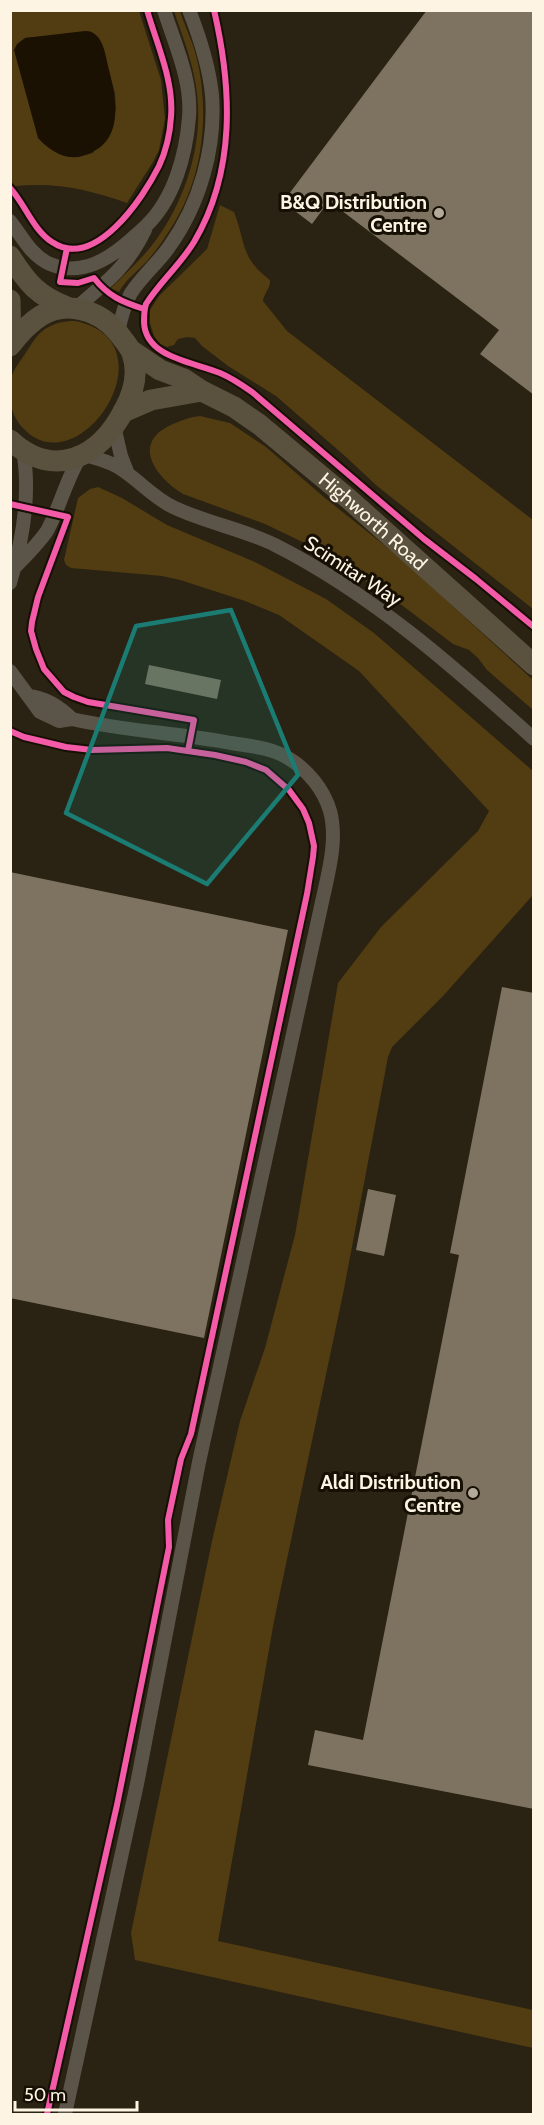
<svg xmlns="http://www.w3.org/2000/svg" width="544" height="2125" font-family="Cabin,sans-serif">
	<rect width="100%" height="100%" fill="#2a2212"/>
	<path fill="#523c11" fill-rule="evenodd" d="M 10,11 L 139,11 L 161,80 L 165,119 L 159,150 L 153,162 L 127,203 C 88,189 56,182 15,186 L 11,181 ZM 47,36 L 99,38 L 115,93 L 116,110 L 93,153 L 78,157 L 68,157 L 25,38 Z
		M 174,11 L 180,11 C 185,27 193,42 197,59 C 210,115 203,179 171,228 C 164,239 156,251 147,261 C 137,272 125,280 119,292 L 111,288 C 127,272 145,256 158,237 C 186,197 203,144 197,94 C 194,65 183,38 174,11 Z
		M 220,205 L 234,212 C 246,242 240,258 270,280 C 271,288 264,293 263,301 L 287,331 L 533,520 L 533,609 L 377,486 L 346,457 L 276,396 L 228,366 L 202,346 L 195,338 L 187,337 L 178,339 L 174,345 L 167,347 L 160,344 L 154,336 L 150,323 L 150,310 L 159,296 L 207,249 Z
		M 75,321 C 176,341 78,492 21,426 C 10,413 7,393 11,378 C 14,369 20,361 25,354 C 31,345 36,335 45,329 C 54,323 64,321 75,321 Z
		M 200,416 L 230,423 L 266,447 L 325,498 L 398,556 L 533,680 L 533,710 L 487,670 L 478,658 L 469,650 L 453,644 L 403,606 L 315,548 L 265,524 L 183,494 C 155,477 130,442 173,424 C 182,420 190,417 200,416 Z
		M 98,487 L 122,498 L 167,525 L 255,562 L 326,599 L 374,633 L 533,771 L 533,895 L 444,995 L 392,1047 L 388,1057 L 343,1294 L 274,1621 L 218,1941 L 533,2010 L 533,2048 L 135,1960 L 131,1933 L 212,1541 L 240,1421 L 265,1348 L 295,1235 L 338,983 L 381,927 L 478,831 L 489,811 L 359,671 L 279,615 L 245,601 L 180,580 L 162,576 L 71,568 L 66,565 L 64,560 L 78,498 L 90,489 Z"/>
	<path fill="#1b1102" d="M 85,31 C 90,31 93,32 97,36 C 104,43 106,57 108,66 C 117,100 126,144 82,156 C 65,161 49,150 38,138 L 14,50 L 17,44 L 25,38 Z"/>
	<path fill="#7e7360" d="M 427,10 L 534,10 L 534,395 L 480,354 L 499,330 L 329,201 L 312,224 L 283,202 Z
		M 149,665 L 221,680 L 217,699 L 145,684 Z
		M 10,872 L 288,930 L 204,1338 L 10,1298 Z
		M 502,987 L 534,993 L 534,1809 L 308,1765 L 315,1730 L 363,1740 L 459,1255 L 450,1253 Z
		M 368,1189 L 396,1195 L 384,1256 L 356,1250 Z"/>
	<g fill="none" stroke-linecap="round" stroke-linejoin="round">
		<path stroke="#5b5448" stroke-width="14" d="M 10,221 C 22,236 31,256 50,264 C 77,275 101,264 122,247 C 130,240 139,233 146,226 C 174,199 186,155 189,117 C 192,80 175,45 164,10
			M 76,308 C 107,282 127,267 145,230
			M 118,332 C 121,318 124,305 131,293 C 142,276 158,263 169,247 C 200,204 216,147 212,95 C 209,65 200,38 189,10
			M 114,426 L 121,456 L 128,474
			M 84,455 C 96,458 108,461 118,467 C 138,479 152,497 173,507 C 206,523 243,529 275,545 C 372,594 454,667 534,739
			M 15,567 C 26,556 38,544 47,531 C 60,507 66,480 80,457
			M 10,583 C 23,540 31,495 23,450
			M 10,671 L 40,712 L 59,721 L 72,719 C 124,731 179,733 231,743 C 250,746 272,748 288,758 C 308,770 324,790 330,811 C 338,840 328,874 322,902 L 199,1462 L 137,1784 L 65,2114
			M 29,696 C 46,698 60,707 72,719"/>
		<g stroke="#5a523e" stroke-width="21">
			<path d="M 10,256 C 27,283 38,296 67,307"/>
			<path d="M 10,300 L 11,344"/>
			<path d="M 10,346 C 28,322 51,301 82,310 C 100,314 112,324 122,338 C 126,343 130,348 132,353 C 139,373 134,392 124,410 C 100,457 54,481 10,440"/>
			<path id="s1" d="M 132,351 L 160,370 L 184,379 L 202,391 L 234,407 L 260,425 L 350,500 L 534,665"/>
			<path d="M 123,412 L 151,400 L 202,391"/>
		</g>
		<g stroke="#160f04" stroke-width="10">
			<path id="cycleway" d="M 214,10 C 232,88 236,171 194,242 C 180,265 160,282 146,304 C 144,310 144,316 144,322 C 145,358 194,362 220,373 C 232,378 242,385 252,392 L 424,539 L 476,579 L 534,627
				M 10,188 C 25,204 33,230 52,242 C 95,271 143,198 159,166 C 166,151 170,133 171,117 C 174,81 157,45 147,10
				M 67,248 L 60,282 L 78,283 L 94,278 C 108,296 122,302 144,309
				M 10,504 L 68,517 L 38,597 L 32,622 L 31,631 L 36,649 L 44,669 L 64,692 L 74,697 L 88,702 L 194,720 L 188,751
				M 10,731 L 24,737 L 66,747 L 92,750 L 167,748 L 215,755 L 246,762 L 266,770 L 289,790 L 303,809 L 309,823 L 314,846 L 313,857 L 307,894 L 191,1434 L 181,1459 L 168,1520 L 169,1547 L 117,1805 L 47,2114"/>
		</g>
		<use href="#cycleway" stroke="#f35aa7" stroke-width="6"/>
	</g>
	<path fill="#1b7c74" fill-opacity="0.2" stroke="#1b7c74" stroke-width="4.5" stroke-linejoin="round" d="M 231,610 L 298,775 L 207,884 L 66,813 L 136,626 Z"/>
	<g fill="#b4aa9a" stroke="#160f04" stroke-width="2">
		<circle cx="439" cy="213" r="6"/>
		<circle cx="473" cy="1493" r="6"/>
	</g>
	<g text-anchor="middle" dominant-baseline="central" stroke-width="6" stroke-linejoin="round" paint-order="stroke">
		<g font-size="20" font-weight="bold" fill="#fef4e3" stroke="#160f04" text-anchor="end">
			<text x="427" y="202">B&amp;Q Distribution<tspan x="427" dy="23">Centre</tspan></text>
			<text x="461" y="1482">Aldi Distribution<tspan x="461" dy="23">Centre</tspan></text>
		</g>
		<g font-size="20" fill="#fef4e3" stroke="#160f04">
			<text stroke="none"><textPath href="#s1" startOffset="297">Highworth Road</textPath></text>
			<text transform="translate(353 571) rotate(33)">Scimitar Way</text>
		</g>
	</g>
	<rect width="544" height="2125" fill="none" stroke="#fef4e3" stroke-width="24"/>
	<path d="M15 2101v9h122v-9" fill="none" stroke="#fef4e3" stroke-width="3"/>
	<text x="24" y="2101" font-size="18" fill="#fef4e3" stroke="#160f04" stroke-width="4.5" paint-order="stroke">50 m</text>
</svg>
